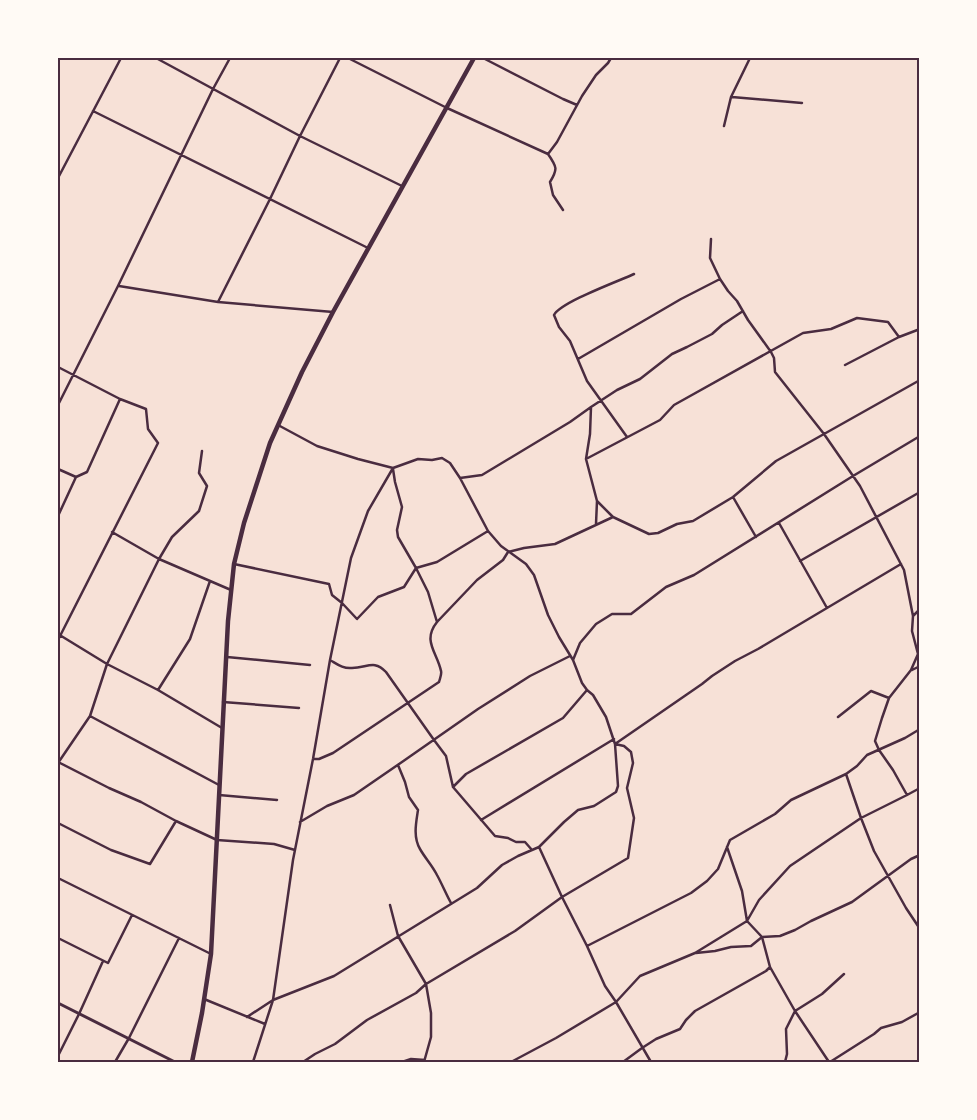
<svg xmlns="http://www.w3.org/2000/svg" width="977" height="1120" font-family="Overpass,sans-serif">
	<rect width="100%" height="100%" fill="#f7e1d7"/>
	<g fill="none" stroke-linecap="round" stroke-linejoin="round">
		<path stroke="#4a2c40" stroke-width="2.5" d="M 156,58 L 300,136 L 402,186
			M 348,58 L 447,108 L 548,154 C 557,167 558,169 550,182 L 553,195 L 563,210
			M 483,58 L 563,99 L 577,105
			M 732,97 L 802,103
			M 93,111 L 368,248
			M 724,126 L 731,97 L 750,58
			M 548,154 L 557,142 L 582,96 L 596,75 L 608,63 L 611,58
			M 58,178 L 121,58
			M 711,239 L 710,258 L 720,279 L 728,291 L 737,301 L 748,320 L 771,352 L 774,358 L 775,372 L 824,434 L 860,486 L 904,570 L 913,616 L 912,631 L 918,654 L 911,670 L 889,698 L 871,691 L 838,717
			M 119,286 L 218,302 L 333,312
			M 218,302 L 270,199 L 300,136 L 340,58
			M 578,359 L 681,299 L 720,279
			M 845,365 L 899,337
			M 58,367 L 120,399 L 146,409 L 148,429 L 158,443 L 58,640
			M 58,405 L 118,286 L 213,89 L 230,58
			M 591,407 L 590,434 L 586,459 L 597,501 L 596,524
			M 278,425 L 317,446 L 358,459 L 393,468 L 418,459 L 432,460 L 442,458 L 450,463 L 460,478 L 482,475 L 570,422 L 591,407 L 617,390 L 640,379 L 672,354 L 687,347 L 712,334 L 722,325 L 743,311
			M 627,437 L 587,381 L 570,341 L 559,327 L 554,315 C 561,302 619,281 634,274
			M 586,459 L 660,420 L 674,405 L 803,333 L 831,329 L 857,318 L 888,322 L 899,337 L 920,329
			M 58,469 L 76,477
			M 733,497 L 756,537
			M 597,501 L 613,517 L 649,534 L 658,533 L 677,524 L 693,521 L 733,497 L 776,461 L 920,380
			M 58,516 L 76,477 L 87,472 L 120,399
			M 779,523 L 827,608
			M 112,532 L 159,559 L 231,590
			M 800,561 L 920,492
			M 234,564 L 329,584 L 332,595 L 342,603 L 357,619 L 378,597 L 404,587 L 416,568 L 398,537 L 397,530 L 402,507 L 395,482 L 393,469
			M 913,616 L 920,609
			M 437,622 L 428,592 L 416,568 L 437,562 L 488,531
			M 58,634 L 107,664 L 158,690 L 222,728
			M 227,657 L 310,665
			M 330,660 C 337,664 343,669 352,668 C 367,668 374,659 386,672 L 434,740 L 446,756 L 453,787 L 495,836 L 508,838 L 516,842 L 525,842 L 532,850
			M 573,660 L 580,643 L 596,624 L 612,614 L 631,614 L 666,587 L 694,575 L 853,476 L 920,436
			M 912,670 L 920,666
			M 158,690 L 190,639 L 210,581
			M 889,698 L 882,718 L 875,741 L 879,750 L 893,770 L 907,795
			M 223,702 L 299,708
			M 90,716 L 219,785
			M 615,744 L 702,684 L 712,676 L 735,661 L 758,649 L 901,564
			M 313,759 L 319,759 L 333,753 L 439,682 C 440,678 442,674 441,671 C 437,652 422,641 437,622 L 477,580 L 503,560 L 508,552 L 524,548 L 555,544 L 613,517
			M 58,762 L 109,788 L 141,802 L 176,821 L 217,840 L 274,844 L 295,850
			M 58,763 L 90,716 L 107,664 L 159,559 L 172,537 L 199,511 L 207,486 L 199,473 L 202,451
			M 398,765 L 405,782 L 409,797 L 418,810 C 416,823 413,837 420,849 C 425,858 432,865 437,875 C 442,884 446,894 451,903
			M 453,787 L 466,774 L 563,718 L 587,690
			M 920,788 L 907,795 L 861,818 L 874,851 L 906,908 L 920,929
			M 219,795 L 277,800
			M 481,820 L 614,739
			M 300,822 L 327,806 L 354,795 L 402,762 L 478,709 L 530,676 L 570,656
			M 58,823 L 111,850 L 150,864 L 176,821
			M 539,847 L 562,897 L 587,946 L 605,986 L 616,1002 L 651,1062
			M 727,847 L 742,891 L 747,921 L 762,937 L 780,936 L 795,930 L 811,921 L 852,902 L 911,859 L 920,855
			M 58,878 L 211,954
			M 390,905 L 398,936 L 426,984 L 431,1013 L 431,1037 L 424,1062
			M 58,938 L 108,963 L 132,915
			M 587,946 L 691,893 L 707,881 L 718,869 L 730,840 L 775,814 L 791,800 L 846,774 L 857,766 L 867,755 L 905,738 L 920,729
			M 696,953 L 715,951 L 731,947 L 751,946 L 762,937 L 770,967 L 795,1011 L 829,1062
			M 204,999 L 265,1024
			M 247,1017 L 273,1000 L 334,976 L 477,888 L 502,865 L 518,856 L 539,847 L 564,822 L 578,810 L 594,806 L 616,792 L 618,786 L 615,744 L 606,717 L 593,695 L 587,690 L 582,683 L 573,660 L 559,637 L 548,615 L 534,575 L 526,564 L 501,546 L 488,531 L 460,478
			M 58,1056 L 79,1014 L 103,961
			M 115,1062 L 129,1038 L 179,938
			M 253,1062 L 273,1000 L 293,860 L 313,759 L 330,660 L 351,558 L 368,511 L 393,468
			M 303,1062 L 315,1054 L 335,1044 L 367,1020 L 416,993 L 426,984 L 515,931 L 562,897 L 628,858 L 634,818 L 627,788 L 633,763 L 631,752 L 624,746 L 615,744
			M 402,1062 L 411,1059 L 425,1060
			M 511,1062 L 556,1038 L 616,1002 L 640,976 L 695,953 L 747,921 L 759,900 L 790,866 L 861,818 L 846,774
			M 623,1062 L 642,1048 L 656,1039 L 680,1029 L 686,1020 L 695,1011 L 766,971 L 770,967
			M 785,1062 L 787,1054 L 786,1029 L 795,1011 L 822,994 L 844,974
			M 830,1062 L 874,1034 L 881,1028 L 902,1022 L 920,1012"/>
		<path stroke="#4a2c40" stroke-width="3" d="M 58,1003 L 175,1062"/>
		<path stroke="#4a2c40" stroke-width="4.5" d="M 192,1062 L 202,1013 L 211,954 L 228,621 L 234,564 L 244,523 L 270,443 L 302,372 L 333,312 L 474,58"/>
	</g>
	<rect width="977" height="1120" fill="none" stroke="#fffaf5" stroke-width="118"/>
	<rect x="59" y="59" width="859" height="1002" fill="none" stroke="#4a2c40" stroke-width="2"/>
</svg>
